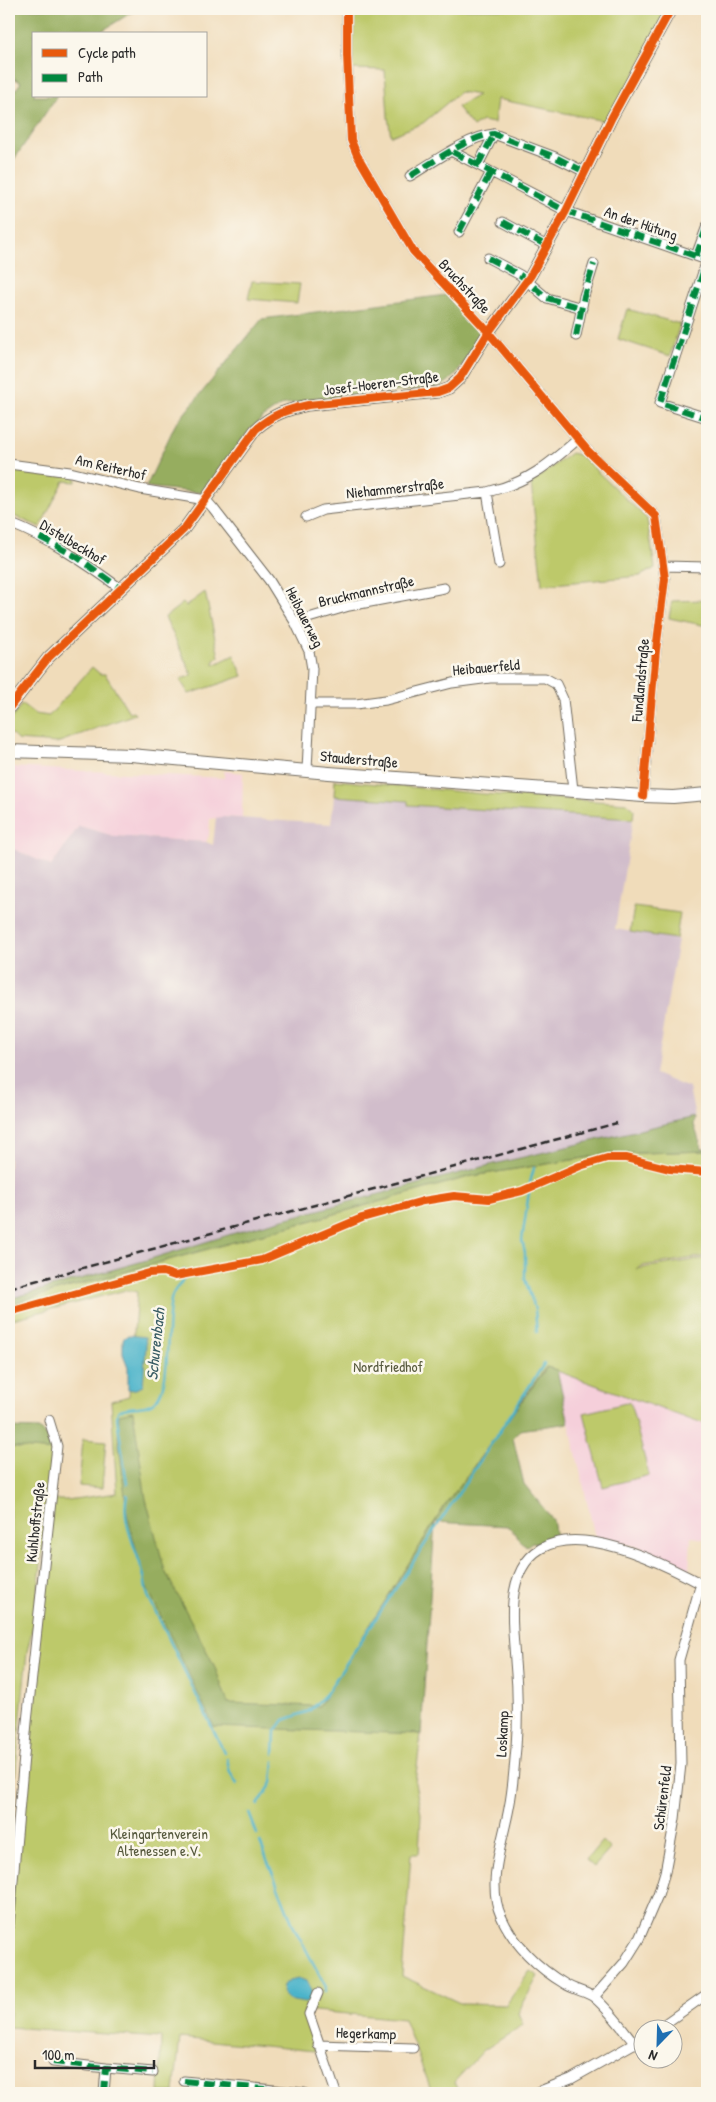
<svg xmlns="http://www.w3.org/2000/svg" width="716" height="2102" font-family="'Patrick Hand',sans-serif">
	<rect width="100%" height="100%" fill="#fbf7ec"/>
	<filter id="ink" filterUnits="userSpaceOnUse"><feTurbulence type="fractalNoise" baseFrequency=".02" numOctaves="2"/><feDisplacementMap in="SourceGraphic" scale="10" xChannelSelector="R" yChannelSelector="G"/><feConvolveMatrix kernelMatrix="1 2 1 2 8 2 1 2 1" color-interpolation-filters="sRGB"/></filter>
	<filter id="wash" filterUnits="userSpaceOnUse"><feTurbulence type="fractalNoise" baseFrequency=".0096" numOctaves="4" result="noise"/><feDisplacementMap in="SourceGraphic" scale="20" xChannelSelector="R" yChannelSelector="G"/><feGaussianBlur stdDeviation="1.12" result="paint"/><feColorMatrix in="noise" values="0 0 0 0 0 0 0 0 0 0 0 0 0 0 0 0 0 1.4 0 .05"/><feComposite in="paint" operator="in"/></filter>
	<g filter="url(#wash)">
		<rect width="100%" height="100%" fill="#f0dcba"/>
		<path fill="#f5cfda" d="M 9,767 L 224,778 L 224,771 L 243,773 L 242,818 L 222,817 L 210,819 L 209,835 L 206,842 L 114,836 L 79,826 L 51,866 L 9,847 Z
			M 557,1370 L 697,1422 L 707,1423 L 707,1539 L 691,1537 L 689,1571 L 638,1547 L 595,1537 Z"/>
		<path fill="#d1bdcb" d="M 334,796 L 409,801 L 409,805 L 633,819 L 615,929 L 678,940 L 655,1074 L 689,1088 L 695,1117 L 494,1164 L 261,1225 L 147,1260 L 9,1299 L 9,847 L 51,866 L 79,826 L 114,836 L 206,842 L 213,845 L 216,818 L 222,817 L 331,824 Z"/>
		<path fill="#bdc96b" stroke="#747a4b" d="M 350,9 L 670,9 L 609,122 L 497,99 L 494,123 L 482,121 L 473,127 L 457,107 L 478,95 L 460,92 L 423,123 L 391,136 L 388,117 L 385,70 L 352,69 Z
			M 252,281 L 300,284 L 297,303 L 248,299 Z
			M 627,309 L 680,324 L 670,356 L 618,339 Z
			M 571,453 L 580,455 L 647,519 L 655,568 L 640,576 L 542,585 L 531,483 Z
			M 9,467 L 76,476 L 76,482 L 64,481 L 40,527 L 9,514 Z
			M 205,592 L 219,657 L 214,660 L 214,665 L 234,655 L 243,676 L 189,694 L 180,680 L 192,675 L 165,617 L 183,603 L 186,606 Z
			M 707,600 L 707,626 L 669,618 L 672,601 Z
			M 92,667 L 100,674 L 105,674 L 129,712 L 133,711 L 135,714 L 57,743 L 17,740 L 9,732 L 9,722 L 22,704 L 35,714 L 49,716 Z
			M 335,780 L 484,794 L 627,803 L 634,809 L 633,819 L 408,805 L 408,801 L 334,796 Z
			M 634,907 L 680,913 L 676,939 L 630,932 Z
			M 707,1151 L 707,1256 L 642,1266 L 636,1269 L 707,1258 L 707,1423 L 697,1422 L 546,1367 L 444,1507 L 305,1729 L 421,1734 L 415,1783 L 421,1814 L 419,1854 L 411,1854 L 402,1976 L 462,2004 L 506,2005 L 530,1971 L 538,1976 L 518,2013 L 523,2025 L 484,2050 L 454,2082 L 459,2093 L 432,2093 L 404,2019 L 304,2010 L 315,2051 L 180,2038 L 174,2093 L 159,2093 L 161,2038 L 9,2027 C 9,1851 34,1675 52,1500 L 67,1500 L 117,1493 L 111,1401 L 129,1396 L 137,1292 L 126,1290 L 9,1320 L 9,1304 L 472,1176 L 609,1154 Z
			M 630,1402 L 649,1475 L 603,1487 L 584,1413 Z
			M 83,1439 L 106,1441 L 102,1488 L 79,1486 Z
			M 9,1447 L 54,1451 L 35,1617 L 27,1652 L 9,1841 Z
			M 602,1841 L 610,1849 L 594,1867 L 586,1860 Z"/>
		<path fill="#96ad5f" stroke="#606c45" d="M 9,9 L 137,9 L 97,34 L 34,34 L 34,96 L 57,96 L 9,167 L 9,100 L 21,82 L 9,76 Z
			M 446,295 L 480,333 C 469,352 460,379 438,387 L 285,404 C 248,420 228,461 205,493 L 146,487 L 175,425 L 262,319 Z
			M 695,1117 L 694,1125 L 702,1149 L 707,1148 L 707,1151 L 609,1154 L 472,1176 L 9,1304 L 9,1299 L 147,1260 L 261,1225 L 494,1164 Z
			M 547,1367 L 557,1370 L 569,1423 L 520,1430 L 513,1438 L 524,1484 L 553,1520 L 556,1537 L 539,1543 L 532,1542 L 526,1547 L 508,1526 L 435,1522 L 421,1734 L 214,1727 L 145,1583 L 127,1514 L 118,1437 L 119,1414 L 133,1411 L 146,1499 L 165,1571 L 214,1665 L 228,1703 L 319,1706 L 435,1522 L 444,1507 Z
			M 9,1428 L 39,1429 L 55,1444 L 54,1451 L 9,1447 Z"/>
		<path fill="#4cb4ca" stroke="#3c707a" d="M 128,1335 L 145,1337 L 146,1346 L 143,1386 L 133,1390 L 128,1389 L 128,1367 L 123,1354 L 123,1339 Z
			M 298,1978 L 306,1981 C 311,1989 316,1998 305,2003 L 288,2000 L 282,1992 L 283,1985 L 290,1980 Z"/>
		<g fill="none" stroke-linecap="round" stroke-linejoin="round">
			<path stroke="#4cb4ca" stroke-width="2.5" d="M 530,1183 L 534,1168
				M 529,1192 L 522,1240 L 525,1253 L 525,1279 L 535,1309 L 537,1332
				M 127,1484 L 117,1418 L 118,1411 C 129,1405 146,1410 155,1401 C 173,1385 164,1322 172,1296 C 175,1287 181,1285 185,1277 L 184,1269
				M 127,1495 C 120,1522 138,1551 144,1577 C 145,1583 146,1590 148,1596 L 224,1752
				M 274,1754 L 275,1732 L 284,1720 L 309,1711 L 326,1694 L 544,1364
				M 227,1759 L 230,1772 L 237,1784
				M 258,1805 L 272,1783 L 274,1761
				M 249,1813 L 257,1834
				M 260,1842 L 294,1927 L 326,1987 L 325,1992"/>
		</g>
	</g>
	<g filter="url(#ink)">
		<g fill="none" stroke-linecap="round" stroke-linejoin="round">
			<g stroke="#70695d" stroke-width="11">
				<path id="minor" d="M 347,9 L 347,55 L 351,140 L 357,155 L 413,251 L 483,326 L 588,451 L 656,516 L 665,579 L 656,650 L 643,796
					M 453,152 L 566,211 L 707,260 L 660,403 L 707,418
					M 478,165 L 494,134
					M 410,176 C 432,163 469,136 494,134 L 555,157 L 585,172
					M 503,222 L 547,246
					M 459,232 L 491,172
					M 696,256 L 707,226
					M 488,258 L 520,275 L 547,298 L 582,308
					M 576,336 L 584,296 L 594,264
					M 9,464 L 70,472 L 140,489 L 206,500 L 213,508 L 269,580 L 295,622 L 309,651 L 312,669 L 307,770
					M 487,492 L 499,564
					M 306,517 L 323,510 L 487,492 C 527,483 548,465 577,440
					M 9,523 C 50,539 86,563 121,589
					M 664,566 L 707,567
					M 295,622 L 349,606 L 444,588
					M 310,704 L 356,704 L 386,700 L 452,683 L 490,678 L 545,678 L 556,684 L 563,699 L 573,790
					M 9,1926 L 27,1722 L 57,1446 L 49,1420
					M 318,1993 L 309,2014 L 336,2093
					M 594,1997 L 624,1963 L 639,1939 L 658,1895 L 665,1872 L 675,1819 L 681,1764 L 679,1660 L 701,1583
					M 656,2030 L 707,1994
					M 635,2044 C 623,2029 611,2012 595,1998 C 588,1992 574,1990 565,1984 C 539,1969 513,1944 501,1916 C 486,1883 503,1842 509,1808 C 513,1789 514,1768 516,1748 C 518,1719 518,1690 515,1661 C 514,1641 511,1621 513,1601 C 524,1492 654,1558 707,1587
					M 318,2045 L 413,2048
					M 53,2062 L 106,2068
					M 184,2081 L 304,2093
					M 104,2093 L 106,2068 L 153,2072
					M 535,2093 L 571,2079 L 644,2038"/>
			</g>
			<g stroke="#70695d" stroke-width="13">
				<path id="tertiary" d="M 9,708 L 48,658 L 184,529 L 256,429 C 273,414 286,410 308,405 L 438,392 L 449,388 L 460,378 L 488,333 L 531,275 L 566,211 L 612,117 L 671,9"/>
			</g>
			<g stroke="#70695d" stroke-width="14">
				<path id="secondary" d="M 9,751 L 131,755 L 329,773 L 643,796 L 673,797 L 707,794"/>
			</g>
			<use href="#minor" stroke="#fff" stroke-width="9"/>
			<use href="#tertiary" stroke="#fff" stroke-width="11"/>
			<use href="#secondary" stroke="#fff" stroke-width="12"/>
			<path stroke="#2b2b2b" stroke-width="2.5" stroke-dasharray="8 4" stroke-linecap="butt" d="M 9,1288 L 617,1123"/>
			<path stroke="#00873e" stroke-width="6" stroke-dasharray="12 6" stroke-linecap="butt" d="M 453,152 L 566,211 L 707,260 L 660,403 L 707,418
				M 478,165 L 494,134
				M 410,176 C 432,163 469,136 494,134 L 555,157 L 585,172
				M 503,222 L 547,246
				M 459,232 L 491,172
				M 696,256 L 707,226
				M 488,258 L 520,275 L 547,298 L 582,308
				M 576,336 L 584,296 L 594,264
				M 40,537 L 77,557 L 121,589
				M 53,2062 L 106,2068
				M 184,2081 L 304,2093
				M 104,2093 L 106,2068 L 153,2072"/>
			<g stroke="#fbf7ec" stroke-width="11">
				<path id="cycleway" d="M 347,9 L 347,55 L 351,140 L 357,155 L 413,251 L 483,326 L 588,451 L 656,516 L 665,579 L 656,650 L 643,796
					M 9,708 L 48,658 L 184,529 L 256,429 C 273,414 286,410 308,405 L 438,392 L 449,388 L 460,378 L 488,333 L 531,275 L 566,211 L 612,117 L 671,9
					M 9,1312 L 149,1273 L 163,1272 L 175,1276 L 262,1260 L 362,1218 L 423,1201 L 454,1196 L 489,1199 L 522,1191 L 580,1166 L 607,1158 L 626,1158 L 670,1169 L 707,1172"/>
			</g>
			<use href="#cycleway" stroke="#e8590c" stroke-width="8"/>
		</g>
	</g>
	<g text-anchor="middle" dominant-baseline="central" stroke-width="5" stroke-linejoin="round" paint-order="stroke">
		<g font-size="15" fill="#2b2b2b" stroke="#fbf7ec">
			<text transform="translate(641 223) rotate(19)">An der Hütung</text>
			<text transform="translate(465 286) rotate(47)">Bruchstraße</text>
			<text transform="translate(381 383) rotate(-7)">Josef-Hoeren-Straße</text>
			<text transform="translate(111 467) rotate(13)">Am Reiterhof</text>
			<text transform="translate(395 488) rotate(-6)">Niehammerstraße</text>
			<text transform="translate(73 542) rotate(31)">Distelbeckhof</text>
			<text transform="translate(366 591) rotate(-13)">Bruckmannstraße</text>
			<text transform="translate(305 617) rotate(63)">Heibauerweg</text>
			<text transform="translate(486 667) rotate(-5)">Heibauerfeld</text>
			<text transform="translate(640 680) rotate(-85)">Fundlandstraße</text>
			<text transform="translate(359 759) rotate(5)">Stauderstraße</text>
			<text transform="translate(35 1522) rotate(-84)">Kuhlhoffstraße</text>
			<text transform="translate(502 1734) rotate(-87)">Loskamp</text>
			<text transform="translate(662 1798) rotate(-83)">Schürenfeld</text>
			<text transform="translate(366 2033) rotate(2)">Hegerkamp</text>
		</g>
		<g font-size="15" fill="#575a3e" stroke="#fbf7ec">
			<text x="388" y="1366">Nordfriedhof</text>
			<text x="159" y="1833">Kleingartenverein<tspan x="159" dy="17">Altenessen e.V.</tspan></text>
		</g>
		<g font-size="16" font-style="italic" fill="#375b63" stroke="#fbf7ec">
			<text transform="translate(155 1344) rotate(-84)">Schurenbach</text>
		</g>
	</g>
	<rect width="716" height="2102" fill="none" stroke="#fbf7ec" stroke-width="30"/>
	<rect x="32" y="32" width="175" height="65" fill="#fbf7ec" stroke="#a8a59f"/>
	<rect x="42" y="49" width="25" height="8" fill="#e8590c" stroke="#a8a59f"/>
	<text x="78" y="58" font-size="15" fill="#2b2b2b">Cycle path</text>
	<rect x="42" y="74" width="25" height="8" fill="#00873e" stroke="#a8a59f"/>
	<text x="78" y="82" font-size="15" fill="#2b2b2b">Path</text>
	<g transform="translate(658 2044) rotate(203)"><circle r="24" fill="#fbf7ec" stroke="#a8a59f"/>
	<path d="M0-4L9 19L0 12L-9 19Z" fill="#1f6fb2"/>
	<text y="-8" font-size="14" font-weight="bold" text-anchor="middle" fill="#2b2b2b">N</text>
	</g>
	<path d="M35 2060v8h119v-8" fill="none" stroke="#2b2b2b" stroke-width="2.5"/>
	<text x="42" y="2060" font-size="15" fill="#2b2b2b" stroke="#fbf7ec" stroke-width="4" paint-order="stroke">100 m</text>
</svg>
